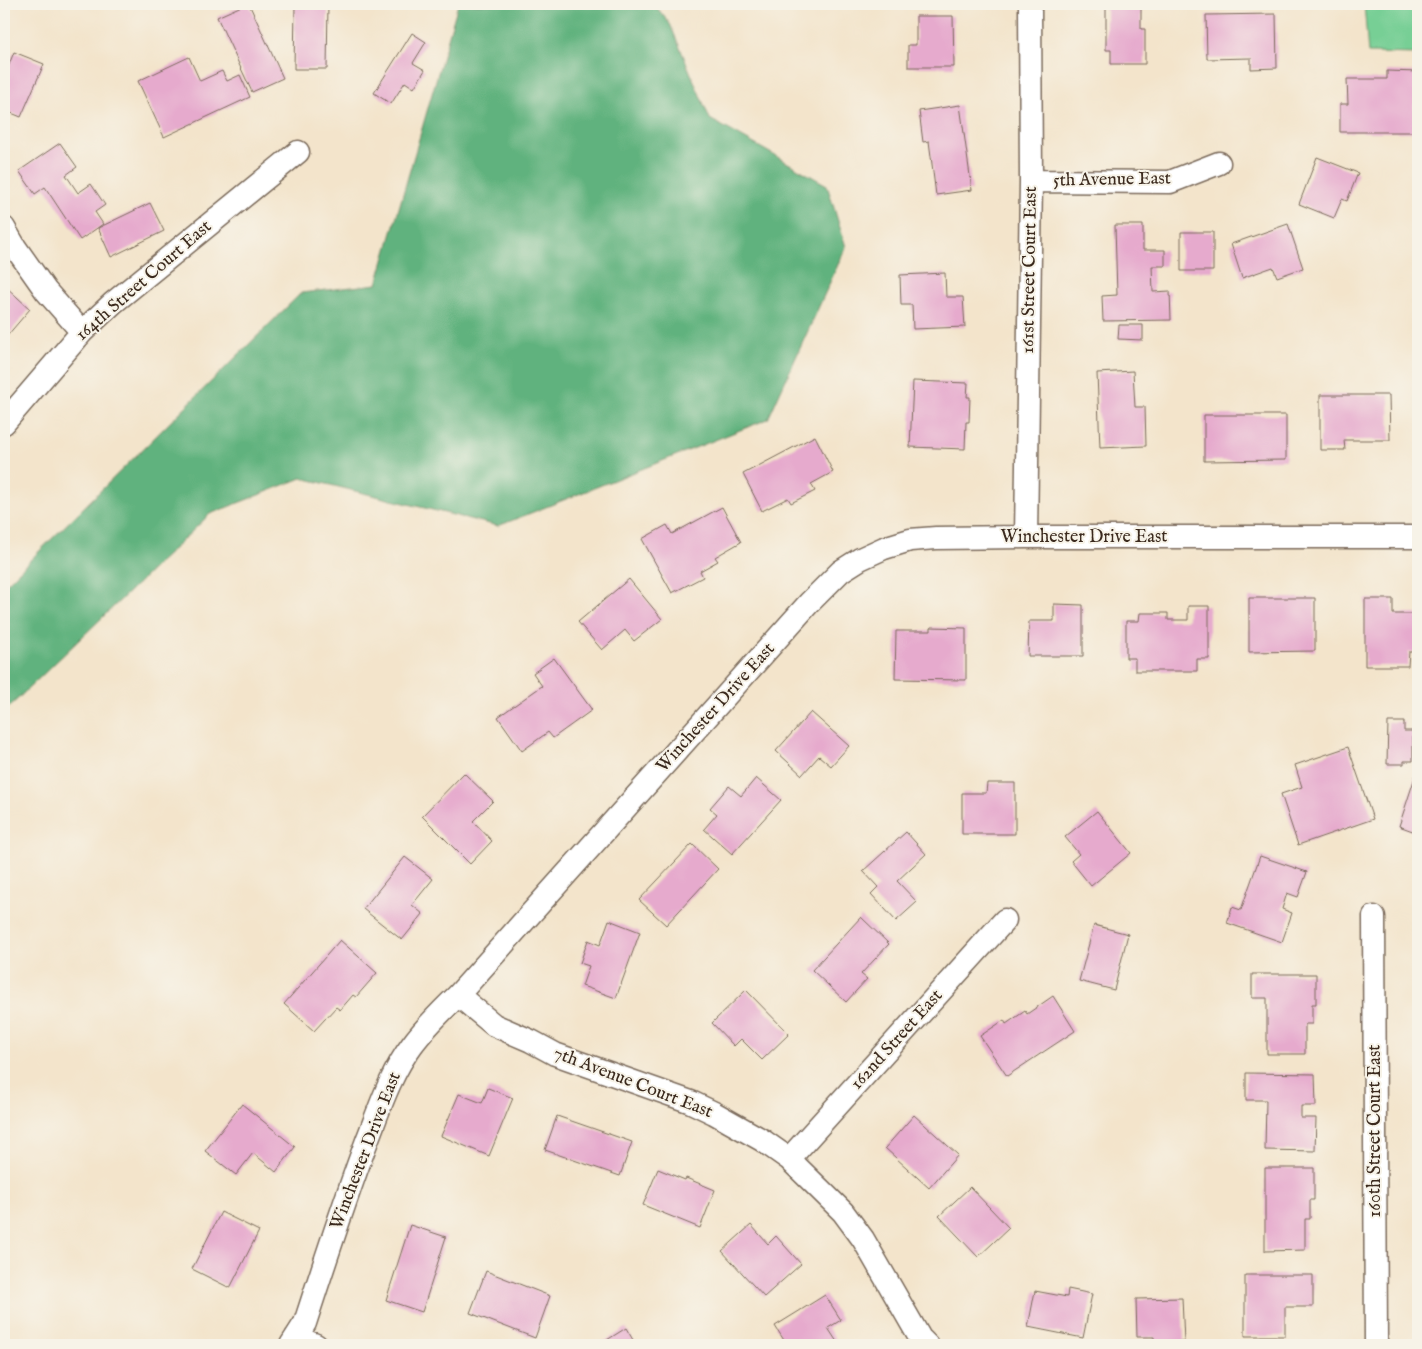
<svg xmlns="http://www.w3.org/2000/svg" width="1422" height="1349" font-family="'IM FELL English',serif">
	<rect width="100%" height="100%" fill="#f7f3e8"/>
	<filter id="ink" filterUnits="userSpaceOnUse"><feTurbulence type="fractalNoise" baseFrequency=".02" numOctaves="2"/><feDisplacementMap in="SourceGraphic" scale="10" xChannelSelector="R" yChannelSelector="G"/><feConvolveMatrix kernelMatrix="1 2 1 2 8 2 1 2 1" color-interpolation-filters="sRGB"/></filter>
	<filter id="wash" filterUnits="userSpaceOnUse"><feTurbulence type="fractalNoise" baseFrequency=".0096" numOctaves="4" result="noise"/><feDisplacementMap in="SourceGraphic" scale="20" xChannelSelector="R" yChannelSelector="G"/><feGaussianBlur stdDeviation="1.12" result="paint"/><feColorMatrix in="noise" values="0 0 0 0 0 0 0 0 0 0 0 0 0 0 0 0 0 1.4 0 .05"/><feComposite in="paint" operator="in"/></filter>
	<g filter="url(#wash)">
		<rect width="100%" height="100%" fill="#f3e4cb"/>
		<path fill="#77cf95" stroke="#597c5a" d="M 1364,4 L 1418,4 L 1418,54 L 1368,53 Z"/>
		<path fill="#61b27e" stroke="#4e6e4e" d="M 458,4 L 654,4 L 670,24 L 710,119 L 827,185 L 846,247 L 768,419 L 498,526 L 302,478 L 210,514 L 4,712 L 4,586 L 301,293 L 377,284 Z"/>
		<path fill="#54acd1" stroke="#486b78" d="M 1385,4 L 1418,4 L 1387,12 Z"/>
		<g id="blocks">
			<path fill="#e6aacd" d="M 246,4 L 249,4 L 283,78 L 252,92 L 217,17 Z
				M 295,4 L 328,4 L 327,69 L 294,69 Z
				M 1106,5 L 1141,5 L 1141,29 L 1145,29 L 1145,64 L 1111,64 L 1111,50 L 1106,50 Z
				M 1276,14 L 1277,68 L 1251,69 L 1251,58 L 1207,59 L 1206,15 Z
				M 916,16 L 953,16 L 954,67 L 908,67 L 908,45 L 916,45 Z
				M 412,33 L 426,42 L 413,63 L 425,70 L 414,88 L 405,82 L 391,104 L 374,93 Z
				M 14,52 L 44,64 L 21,117 L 4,110 L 4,77 Z
				M 189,57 L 200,81 L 222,71 L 227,81 L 240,75 L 250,97 L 164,137 L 138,81 Z
				M 1387,71 L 1418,72 L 1418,104 L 1414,104 L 1414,132 L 1340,132 L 1340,104 L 1348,104 L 1347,79 L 1387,79 Z
				M 960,105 L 972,190 L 936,195 L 929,141 L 923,142 L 919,111 Z
				M 60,143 L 77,167 L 66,175 L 78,193 L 91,184 L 105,205 L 95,212 L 103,224 L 80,240 L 45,187 L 35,194 L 19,171 Z
				M 1317,157 L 1358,173 L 1347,201 L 1342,199 L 1334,218 L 1299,204 Z
				M 150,203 L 164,231 L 111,257 L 98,228 Z
				M 1288,224 L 1303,268 L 1277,277 L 1273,267 L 1242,278 L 1231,244 Z
				M 1115,225 L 1143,225 L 1143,250 L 1165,250 L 1165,266 L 1152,266 L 1153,292 L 1170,291 L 1171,320 L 1103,321 L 1102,296 L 1117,295 Z
				M 1181,232 L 1213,232 L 1213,271 L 1181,271 Z
				M 945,273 L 946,297 L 963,297 L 965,327 L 913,329 L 912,305 L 901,305 L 900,275 Z
				M 4,285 L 30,309 L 7,336 L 4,333 Z
				M 1119,325 L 1143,325 L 1143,340 L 1118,339 Z
				M 1133,371 L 1135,407 L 1145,407 L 1146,446 L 1100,448 L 1097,373 Z
				M 913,381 L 968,383 L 967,397 L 970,397 L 969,422 L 966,422 L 965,449 L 910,447 Z
				M 1320,395 L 1389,395 L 1390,440 L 1344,440 L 1345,450 L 1320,450 Z
				M 1204,415 L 1286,415 L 1286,460 L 1204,461 Z
				M 815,436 L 833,472 L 811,484 L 815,491 L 791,503 L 788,498 L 762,511 L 743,474 Z
				M 722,507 L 741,542 L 715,557 L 718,561 L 700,571 L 703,577 L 672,593 L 642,539 L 667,525 L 672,534 Z
				M 629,579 L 662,619 L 634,641 L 625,630 L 602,650 L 578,622 Z
				M 1249,598 L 1315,598 L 1315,651 L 1249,652 Z
				M 1365,599 L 1393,599 L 1393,614 L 1418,614 L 1418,652 L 1409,652 L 1408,666 L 1365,666 Z
				M 1054,604 L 1083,605 L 1083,656 L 1028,656 L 1029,621 L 1054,621 Z
				M 1188,606 L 1209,606 L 1209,659 L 1197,659 L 1197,671 L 1135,671 L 1135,658 L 1126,658 L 1126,621 L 1139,621 L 1140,613 L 1168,613 L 1168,620 L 1188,620 Z
				M 931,627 L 966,628 L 966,680 L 895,679 L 896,631 L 931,631 Z
				M 554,658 L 592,710 L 553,738 L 548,732 L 522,751 L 498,717 L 542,686 L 533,673 Z
				M 811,712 L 849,746 L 831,766 L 819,756 L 802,775 L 776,751 Z
				M 1388,722 L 1404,722 L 1404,731 L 1413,731 L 1413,761 L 1404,761 L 1404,764 L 1387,764 Z
				M 1348,747 L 1373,819 L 1298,845 L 1281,794 L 1302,787 L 1295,765 Z
				M 1418,768 L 1418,833 L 1399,826 Z
				M 464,773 L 493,801 L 473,821 L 492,841 L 470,864 L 422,816 Z
				M 756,778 L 781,800 L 732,854 L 704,829 L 717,814 L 710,808 L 729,786 L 741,796 Z
				M 987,783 L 1015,783 L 1015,834 L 962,834 L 962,793 L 986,793 Z
				M 1097,811 L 1131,853 L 1091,886 L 1071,861 L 1079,854 L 1065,837 Z
				M 906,832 L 926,854 L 897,881 L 917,902 L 896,921 L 871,894 L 878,887 L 863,871 Z
				M 692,844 L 718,869 L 666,925 L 639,900 Z
				M 1260,856 L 1307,872 L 1298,897 L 1287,893 L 1282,909 L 1292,913 L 1282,942 L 1227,923 L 1232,907 L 1241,910 Z
				M 405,857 L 433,879 L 412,905 L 423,914 L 402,940 L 363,909 Z
				M 861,917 L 889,944 L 861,974 L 867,979 L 846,1002 L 812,970 Z
				M 609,920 L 640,932 L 616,998 L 582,986 L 589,966 L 580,963 L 588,940 L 600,945 Z
				M 1094,925 L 1128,934 L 1114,990 L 1079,981 Z
				M 340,940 L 377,973 L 356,997 L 353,995 L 340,1010 L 336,1007 L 314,1031 L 284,1004 Z
				M 1252,974 L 1316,974 L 1316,1004 L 1312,1004 L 1312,1024 L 1305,1024 L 1305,1054 L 1267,1054 L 1267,998 L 1252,998 Z
				M 746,990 L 789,1034 L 762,1060 L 741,1039 L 734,1046 L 712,1023 Z
				M 1053,996 L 1075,1031 L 1007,1076 L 980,1036 L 1004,1020 L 1006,1024 L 1025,1011 L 1027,1014 Z
				M 1246,1073 L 1315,1074 L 1316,1106 L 1301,1106 L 1301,1118 L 1316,1118 L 1315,1151 L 1265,1150 L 1266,1100 L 1246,1100 Z
				M 488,1088 L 513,1098 L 489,1156 L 441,1136 L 459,1094 L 482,1103 Z
				M 242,1104 L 295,1147 L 276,1172 L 253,1153 L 236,1175 L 205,1151 Z
				M 914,1115 L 958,1155 L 929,1188 L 885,1148 Z
				M 557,1116 L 632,1142 L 620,1176 L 545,1150 Z
				M 1265,1168 L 1314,1168 L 1314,1200 L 1310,1200 L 1310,1219 L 1305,1219 L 1305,1250 L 1265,1251 Z
				M 658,1169 L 685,1180 L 686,1178 L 715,1190 L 700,1228 L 643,1205 Z
				M 970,1187 L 1009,1228 L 978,1257 L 939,1216 Z
				M 221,1212 L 259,1231 L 230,1288 L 192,1269 Z
				M 410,1225 L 446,1237 L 422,1312 L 386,1300 Z
				M 751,1225 L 768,1244 L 776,1236 L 801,1264 L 764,1297 L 722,1251 Z
				M 486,1271 L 550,1296 L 535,1338 L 470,1313 Z
				M 1245,1275 L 1313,1275 L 1313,1307 L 1285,1307 L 1285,1336 L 1245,1336 Z
				M 1068,1289 L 1092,1294 L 1083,1338 L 1028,1327 L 1035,1291 L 1067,1297 Z
				M 825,1295 L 841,1320 L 828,1328 L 839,1345 L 787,1345 L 775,1326 Z
				M 1182,1298 L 1184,1342 L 1154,1343 L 1154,1337 L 1137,1337 L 1136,1299 Z
				M 626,1328 L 636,1345 L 599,1345 Z"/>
		</g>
	</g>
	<g filter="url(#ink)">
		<use href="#blocks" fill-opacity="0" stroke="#7b6b5b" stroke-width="1"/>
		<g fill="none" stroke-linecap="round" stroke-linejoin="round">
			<g stroke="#7b6b5b" stroke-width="25">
				<path id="minor" d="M 1031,181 L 1170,182 L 1219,163
					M 4,228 L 15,247 L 46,291 L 82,332
					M 4,423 L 82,332 L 113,303 L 298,152
					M 1026,537 L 1031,181 L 1030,4
					M 1374,917 L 1376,1345
					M 458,995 L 494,1025 L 531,1041 L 555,1054 L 691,1102 L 714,1113 L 762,1140 L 789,1159 L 843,1212 L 863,1239 L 920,1338 L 927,1345
					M 789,1159 L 1005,920
					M 296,1337 L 316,1345
					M 291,1345 L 305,1323 C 325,1261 345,1199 368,1138 C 380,1107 391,1073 412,1045 C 425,1027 442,1011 458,995 L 809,603 L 841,571 L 860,559 L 884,548 L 910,540 L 936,538 L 1026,537 L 1418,537"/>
			</g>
			<use href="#minor" stroke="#fff" stroke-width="22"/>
		</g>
	</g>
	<g text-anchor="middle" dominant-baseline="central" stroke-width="4" stroke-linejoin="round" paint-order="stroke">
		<g font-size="18" fill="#3b2a1e" stroke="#f7f3e8">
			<text transform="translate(1112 180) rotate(-1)">5th Avenue East</text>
			<text transform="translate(1030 270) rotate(-89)">161st Street Court East</text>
			<text transform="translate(144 281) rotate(-41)">164th Street Court East</text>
			<text x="1084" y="537">Winchester Drive East</text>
			<text transform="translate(716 708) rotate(-48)">Winchester Drive East</text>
			<text transform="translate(897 1040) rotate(-48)">162nd Street East</text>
			<text transform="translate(633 1083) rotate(21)">7th Avenue Court East</text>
			<text transform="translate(1375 1131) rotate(-90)">160th Street Court East</text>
			<text transform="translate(366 1151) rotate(-69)">Winchester Drive East</text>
		</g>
	</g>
	<rect width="1422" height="1349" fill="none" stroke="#f7f3e8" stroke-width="20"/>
</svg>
